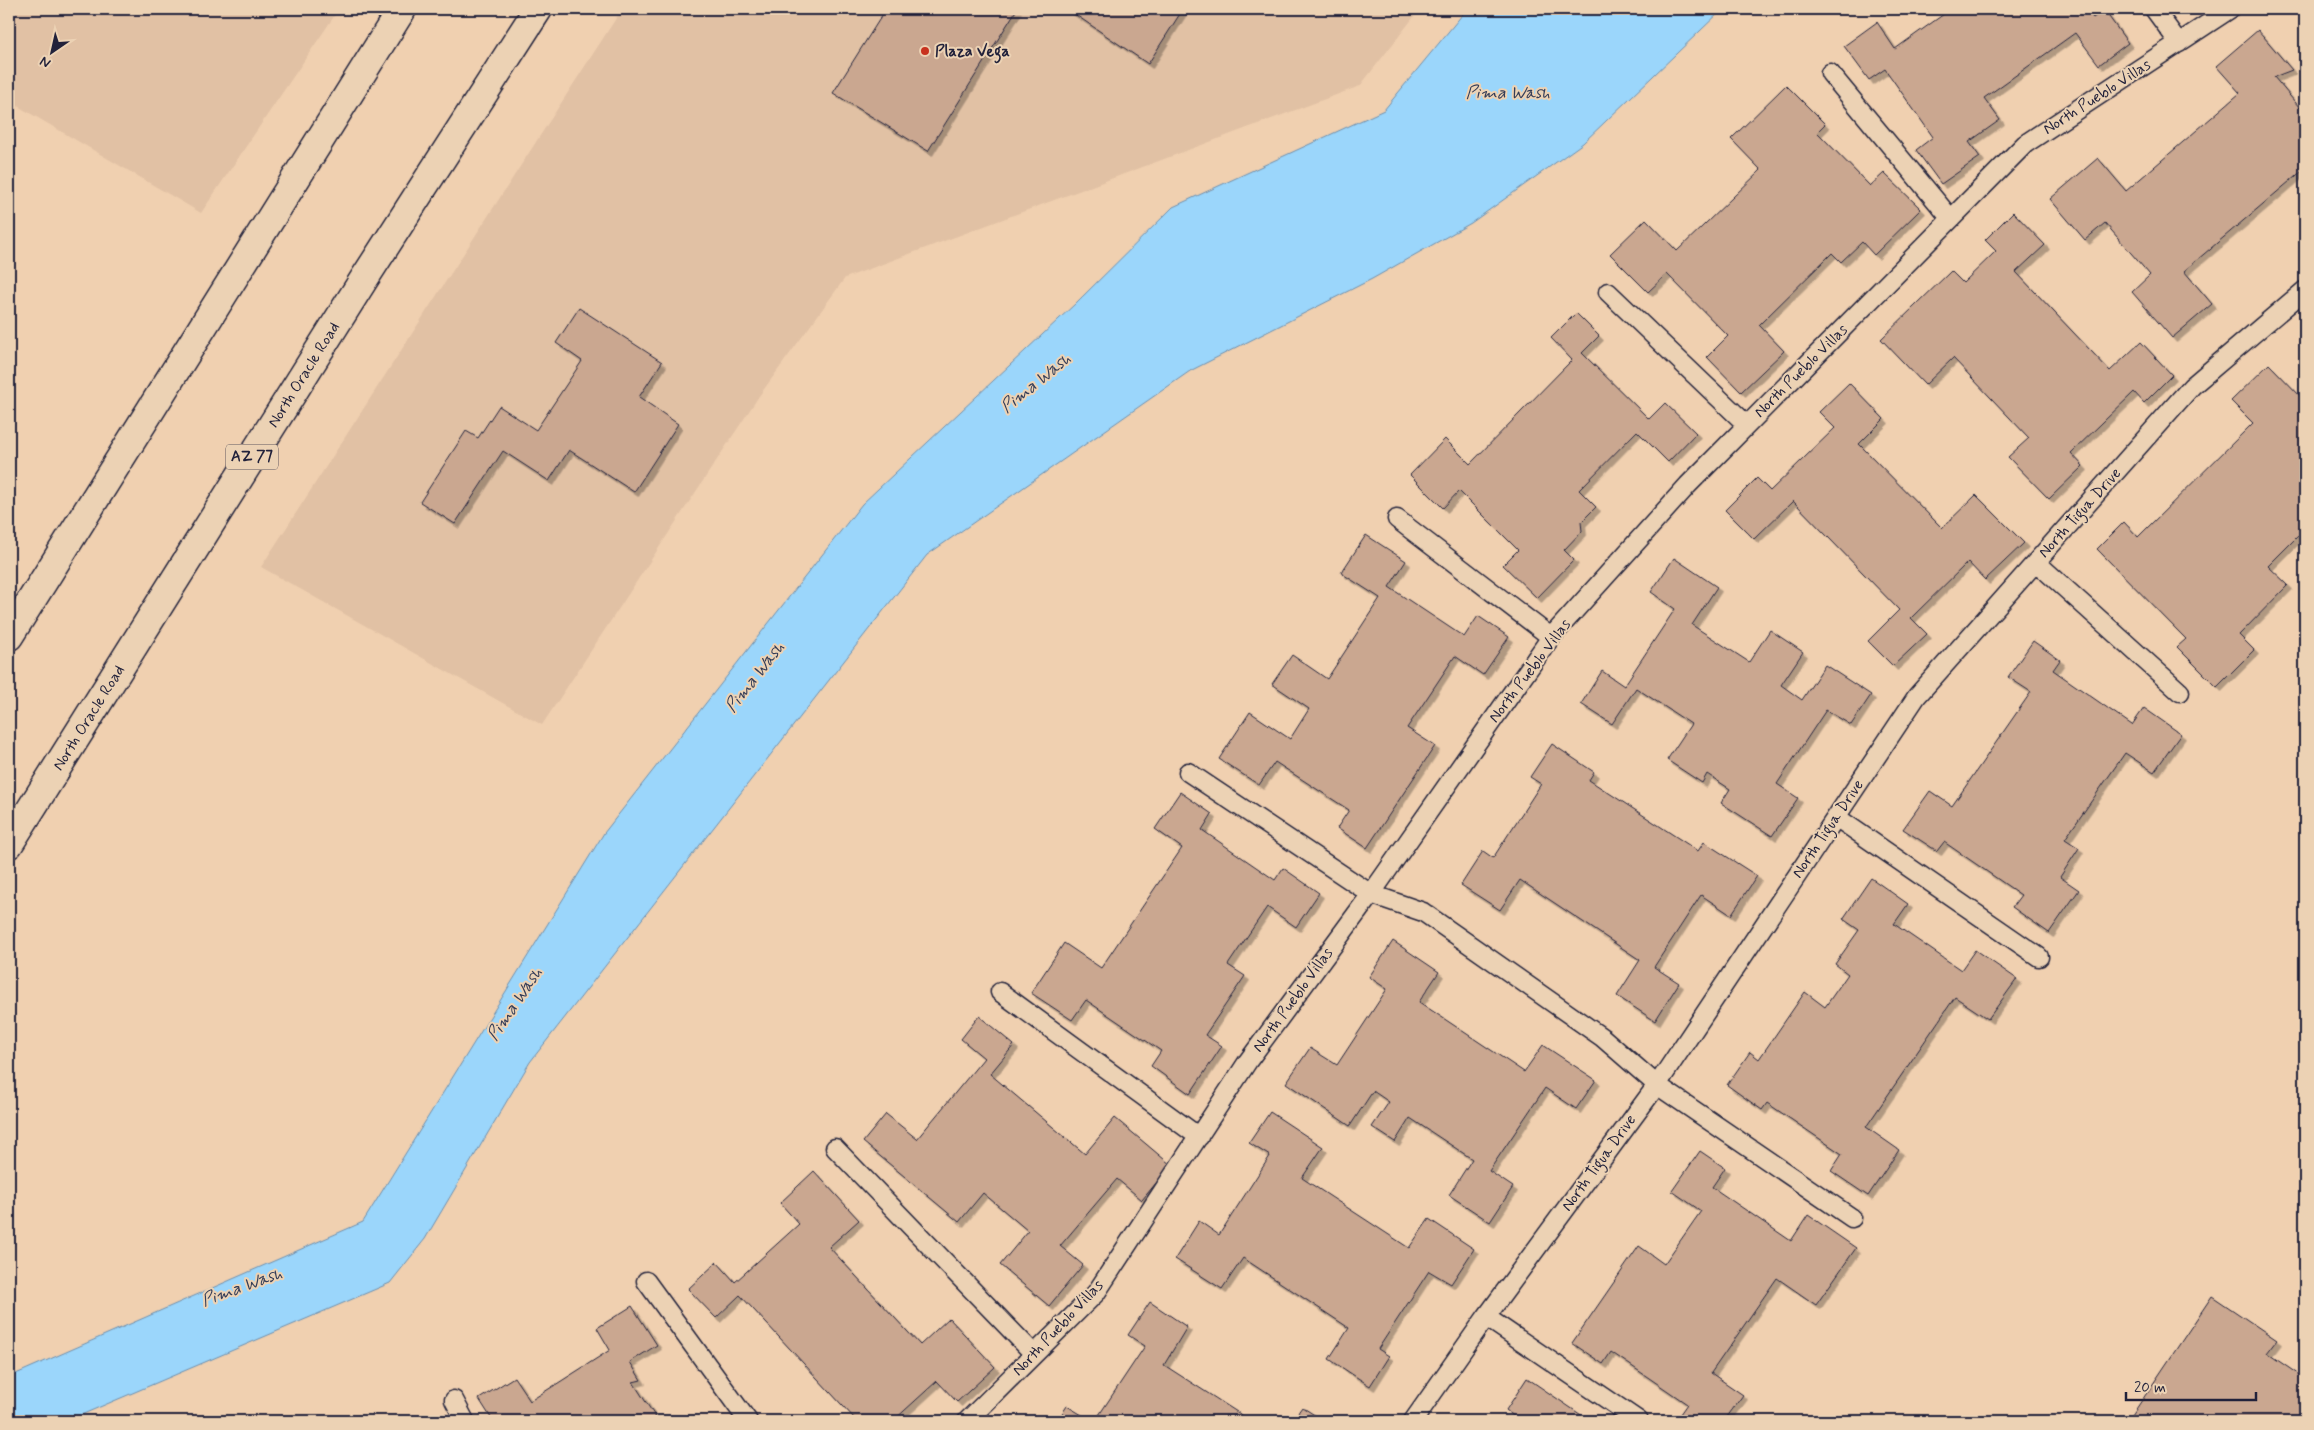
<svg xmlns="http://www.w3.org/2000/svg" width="2314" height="1430" font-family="Mynerve,sans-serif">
	<defs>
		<filter id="shadow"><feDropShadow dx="4.5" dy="4.5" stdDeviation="0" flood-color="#0004"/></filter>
	</defs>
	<rect width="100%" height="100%" fill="#f0d0b0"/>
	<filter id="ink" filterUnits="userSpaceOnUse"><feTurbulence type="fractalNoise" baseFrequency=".02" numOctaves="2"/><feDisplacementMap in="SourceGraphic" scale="10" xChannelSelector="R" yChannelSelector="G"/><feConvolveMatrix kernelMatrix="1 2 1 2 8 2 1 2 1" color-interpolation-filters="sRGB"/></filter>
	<g filter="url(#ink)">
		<path fill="#e1c1a4" d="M 9,9 L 339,9 L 201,213 L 9,101 Z
			M 622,9 L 1420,9 L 1360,86 L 845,278 L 759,396 L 542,725 L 261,567 Z"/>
		<path fill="#9bd6fb" stroke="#6b8eae" d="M 1467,9 L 1723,9 L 1583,143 L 1471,223 L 1372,279 L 1190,371 L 927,555 L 530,1062 L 425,1239 L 390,1283 L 67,1421 L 9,1421 L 9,1377 L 363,1222 L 604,833 L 862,504 L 1075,304 L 1173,207 L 1384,110 Z"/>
		<path fill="#caa790" stroke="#22223b" filter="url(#shadow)" d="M 886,9 L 1017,9 L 928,151 L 833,93 Z
			M 1067,9 L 1183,9 L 1148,64 Z
			M 1951,9 L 2086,9 L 2093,18 L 2104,10 L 2128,43 L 2099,65 L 2075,33 L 1984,98 L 2000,120 L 1969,142 L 1980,157 L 1941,184 L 1916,150 L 1933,137 L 1885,69 L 1869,80 L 1844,46 L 1877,22 L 1895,49 Z
			M 2258,30 L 2292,70 L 2274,77 L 2305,114 L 2305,173 L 2303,170 L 2184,271 L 2212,304 L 2172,338 L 2132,292 L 2150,275 L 2105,223 L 2085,240 L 2050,199 L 2098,158 L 2126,191 L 2240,93 L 2216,66 Z
			M 1786,85 L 1825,124 L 1817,132 L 1870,186 L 1884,173 L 1921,209 L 1874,255 L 1862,242 L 1841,262 L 1832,253 L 1759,325 L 1784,351 L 1741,392 L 1707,357 L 1728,336 L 1667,274 L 1648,292 L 1610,254 L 1646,219 L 1677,251 L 1761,170 L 1731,139 Z
			M 2013,212 L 2045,245 L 2016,272 L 2110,371 L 2141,342 L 2172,375 L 2144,403 L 2134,392 L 2071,453 L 2083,466 L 2049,499 L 2008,457 L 2029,438 L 1953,358 L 1925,385 L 1881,339 L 1951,271 L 1963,283 L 1996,251 L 1985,240 Z
			M 579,308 L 662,362 L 639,397 L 678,424 L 634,492 L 569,450 L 549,481 L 503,451 L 455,524 L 420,502 L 466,431 L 478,438 L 499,406 L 536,430 L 582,361 L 556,343 Z
			M 1576,313 L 1599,336 L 1582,353 L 1649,419 L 1665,403 L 1696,433 L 1668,462 L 1637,431 L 1579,490 L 1596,507 L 1581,522 L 1582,531 L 1564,550 L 1574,560 L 1537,598 L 1503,565 L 1518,550 L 1459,491 L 1443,508 L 1410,475 L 1445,439 L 1470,464 L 1572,360 L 1551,338 Z
			M 2269,364 L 2305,401 L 2305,416 L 2302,419 L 2305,422 L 2305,529 L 2268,566 L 2288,585 L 2239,635 L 2254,650 L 2217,687 L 2177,647 L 2186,639 L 2097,549 L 2124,522 L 2138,537 L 2253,423 L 2231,401 Z
			M 1849,383 L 1884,419 L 1859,444 L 1942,528 L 1976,495 L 2024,543 L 1985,580 L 1968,562 L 1911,618 L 1927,634 L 1893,666 L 1868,641 L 1899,610 L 1793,501 L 1754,539 L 1725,510 L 1757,478 L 1770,491 L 1835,428 L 1819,412 Z
			M 1366,535 L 1406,561 L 1389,587 L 1464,637 L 1478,616 L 1509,637 L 1483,675 L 1455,656 L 1407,728 L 1435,746 L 1367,848 L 1337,828 L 1349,810 L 1275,762 L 1259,785 L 1219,759 L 1250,712 L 1290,739 L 1309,709 L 1272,684 L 1292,655 L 1327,679 L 1380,598 L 1341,573 Z
			M 1674,558 L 1717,587 L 1692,625 L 1749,662 L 1770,630 L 1803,652 L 1781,685 L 1802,700 L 1825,665 L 1871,695 L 1851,725 L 1826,710 L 1777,784 L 1798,798 L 1772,836 L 1721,803 L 1730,789 L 1707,774 L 1702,783 L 1667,760 L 1691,724 L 1636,688 L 1612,724 L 1581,704 L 1602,671 L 1624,686 L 1675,609 L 1651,592 Z
			M 2033,641 L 2060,660 L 2053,670 L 2132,725 L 2144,708 L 2181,734 L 2154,772 L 2125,753 L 2065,839 L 2079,848 L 2060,877 L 2079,890 L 2049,933 L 2012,907 L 2021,895 L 1944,842 L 1937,851 L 1903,829 L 1930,791 L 1952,806 L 2031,692 L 2008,677 Z
			M 1552,744 L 1594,772 L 1589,780 L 1698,851 L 1704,842 L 1757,876 L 1731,915 L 1701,895 L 1654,967 L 1679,983 L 1655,1021 L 1617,996 L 1640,960 L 1520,880 L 1500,910 L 1461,885 L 1483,851 L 1493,858 L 1541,784 L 1530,777 Z
			M 1180,792 L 1212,814 L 1202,830 L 1275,880 L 1283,868 L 1319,893 L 1296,927 L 1267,907 L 1228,965 L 1245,976 L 1205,1035 L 1222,1046 L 1190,1094 L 1151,1066 L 1161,1051 L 1086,1000 L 1072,1020 L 1031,993 L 1064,943 L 1101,968 L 1182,848 L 1155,829 Z
			M 1871,878 L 1908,904 L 1894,924 L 1961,970 L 1975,950 L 2017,979 L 1988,1019 L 1955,997 L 1866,1127 L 1899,1150 L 1868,1196 L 1831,1171 L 1842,1154 L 1767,1103 L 1762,1110 L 1727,1085 L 1750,1052 L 1759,1059 L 1805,992 L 1825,1007 L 1848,974 L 1835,964 L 1859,930 L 1843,919 Z
			M 1393,941 L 1439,972 L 1419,1002 L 1524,1072 L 1543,1045 L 1596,1080 L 1576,1109 L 1545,1088 L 1489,1171 L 1513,1187 L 1490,1222 L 1449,1195 L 1472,1159 L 1410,1118 L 1395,1142 L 1372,1127 L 1389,1102 L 1373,1091 L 1350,1126 L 1286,1083 L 1310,1048 L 1337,1065 L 1387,989 L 1369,977 Z
			M 979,1016 L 1014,1045 L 990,1074 L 1085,1154 L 1115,1118 L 1171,1165 L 1142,1200 L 1117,1179 L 1060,1246 L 1083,1265 L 1049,1306 L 1000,1265 L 1028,1231 L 983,1193 L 959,1222 L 863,1142 L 886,1114 L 917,1139 L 984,1058 L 961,1039 Z
			M 1270,1112 L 1323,1147 L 1302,1178 L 1409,1248 L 1429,1219 L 1474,1249 L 1451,1284 L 1429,1271 L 1378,1349 L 1389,1356 L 1370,1386 L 1329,1359 L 1349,1328 L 1243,1258 L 1222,1289 L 1175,1259 L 1199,1221 L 1219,1235 L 1270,1156 L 1249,1143 Z
			M 1700,1151 L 1725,1168 L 1712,1187 L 1791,1241 L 1808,1215 L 1856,1248 L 1816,1305 L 1777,1278 L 1711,1373 L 1743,1395 L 1724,1421 L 1675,1421 L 1687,1404 L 1611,1352 L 1603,1364 L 1572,1343 L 1639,1246 L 1664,1264 L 1701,1211 L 1672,1191 Z
			M 814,1171 L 859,1220 L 829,1247 L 920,1345 L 949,1318 L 995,1367 L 957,1402 L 937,1381 L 893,1421 L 853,1421 L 855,1419 L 740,1295 L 716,1318 L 688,1289 L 717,1262 L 735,1282 L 799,1224 L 780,1203 Z
			M 2212,1296 L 2277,1340 L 2267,1353 L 2305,1379 L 2305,1421 L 2128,1421 Z
			M 1150,1302 L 1187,1327 L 1164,1365 L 1251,1421 L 1095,1421 L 1145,1346 L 1128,1335 Z
			M 632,1306 L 657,1345 L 630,1362 L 641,1380 L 633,1382 L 658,1421 L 493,1421 L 479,1399 L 514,1377 L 530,1401 L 610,1350 L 597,1328 Z
			M 1527,1378 L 1590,1421 L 1520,1421 L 1506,1410 Z
			M 1067,1406 L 1092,1421 L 1057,1421 Z
			M 1302,1407 L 1324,1421 L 1292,1421 Z
			M 446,1414 L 449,1421 L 428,1421 Z"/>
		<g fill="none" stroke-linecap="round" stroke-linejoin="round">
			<g stroke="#22223b" stroke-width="21">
				<path id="service" d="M 2154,9 L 2179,43
					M 1830,73 L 1951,219
					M 1608,292 L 1747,425
					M 1397,519 L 1551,637
					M 2036,562 L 2180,692
					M 1188,772 L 1371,894 L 1423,912 L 1603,1038 L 1657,1085 L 1852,1218
					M 1836,817 L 2039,957
					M 1000,992 L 1199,1137
					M 835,1148 L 1034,1354
					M 646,1281 L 748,1421
					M 1486,1317 L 1639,1421
					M 454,1400 L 465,1421
					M 967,1421 L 1096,1293 L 1248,1061 L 1371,894 L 1551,637 L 1688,485 L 2025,144 L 2230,9
					M 1413,1421 L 1486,1317 L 1657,1085 L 1917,696 L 2192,386 L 2305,290"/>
			</g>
			<g stroke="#22223b" stroke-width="31">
				<path id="trunk" d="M 9,636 L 402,9
					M 9,844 L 364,279 L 538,9"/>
			</g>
			<use href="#service" stroke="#ecd2b4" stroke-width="18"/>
			<use href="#trunk" stroke="#ecd2b4" stroke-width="28"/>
		</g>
	</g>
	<circle fill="#c8321e" stroke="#ecd2b4" stroke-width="2" cx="925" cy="51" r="5"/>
	<g text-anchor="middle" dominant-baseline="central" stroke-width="4" stroke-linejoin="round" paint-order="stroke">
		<rect fill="#ecd2b4" stroke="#5f575f" stroke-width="1" x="226" y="444.5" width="52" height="25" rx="4"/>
		<g font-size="15" font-weight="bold" fill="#22223b">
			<text x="252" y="457">AZ 77</text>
		</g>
		<g font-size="16" font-weight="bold" fill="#22223b" stroke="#ecd2b4" text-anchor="start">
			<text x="935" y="51">Plaza Vega</text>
		</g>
		<g font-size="16" fill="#22223b" stroke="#ecd2b4">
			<text transform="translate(2097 97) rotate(-33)">North Pueblo Villas</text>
			<text transform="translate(1801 371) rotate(-45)">North Pueblo Villas</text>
			<text transform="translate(304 375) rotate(-58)">North Oracle Road</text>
			<text transform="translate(2080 513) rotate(-48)">North Tigua Drive</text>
			<text transform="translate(1530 671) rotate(-53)">North Pueblo Villas</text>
			<text transform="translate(89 718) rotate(-58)">North Oracle Road</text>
			<text transform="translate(1828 829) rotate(-56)">North Tigua Drive</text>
			<text transform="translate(1293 1000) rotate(-54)">North Pueblo Villas</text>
			<text transform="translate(1599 1163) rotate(-54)">North Tigua Drive</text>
			<text transform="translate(1058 1328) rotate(-47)">North Pueblo Villas</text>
		</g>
		<g font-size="18" font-style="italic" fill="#343d58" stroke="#ecd2b4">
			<text x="1508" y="93">Pima Wash</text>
			<text transform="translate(1036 383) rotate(-39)">Pima Wash</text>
			<text transform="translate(755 677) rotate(-52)">Pima Wash</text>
			<text transform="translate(515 1004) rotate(-56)">Pima Wash</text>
			<text transform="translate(242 1287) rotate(-20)">Pima Wash</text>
		</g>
	</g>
	<rect width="2314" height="1430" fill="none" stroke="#ecd2b4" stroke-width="30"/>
	<rect x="15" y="15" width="2284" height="1400" fill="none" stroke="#22223b" stroke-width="2" filter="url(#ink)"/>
	<g transform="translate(52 52) rotate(214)" stroke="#ecd2b4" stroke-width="4" paint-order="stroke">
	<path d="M0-4L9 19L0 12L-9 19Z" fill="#22223b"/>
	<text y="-8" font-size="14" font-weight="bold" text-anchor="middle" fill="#22223b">N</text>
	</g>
	<path d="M2126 1392v8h130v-8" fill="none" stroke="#22223b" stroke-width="2.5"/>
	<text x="2134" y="1392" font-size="15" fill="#22223b" stroke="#ecd2b4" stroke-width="4" paint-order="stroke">20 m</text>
</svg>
